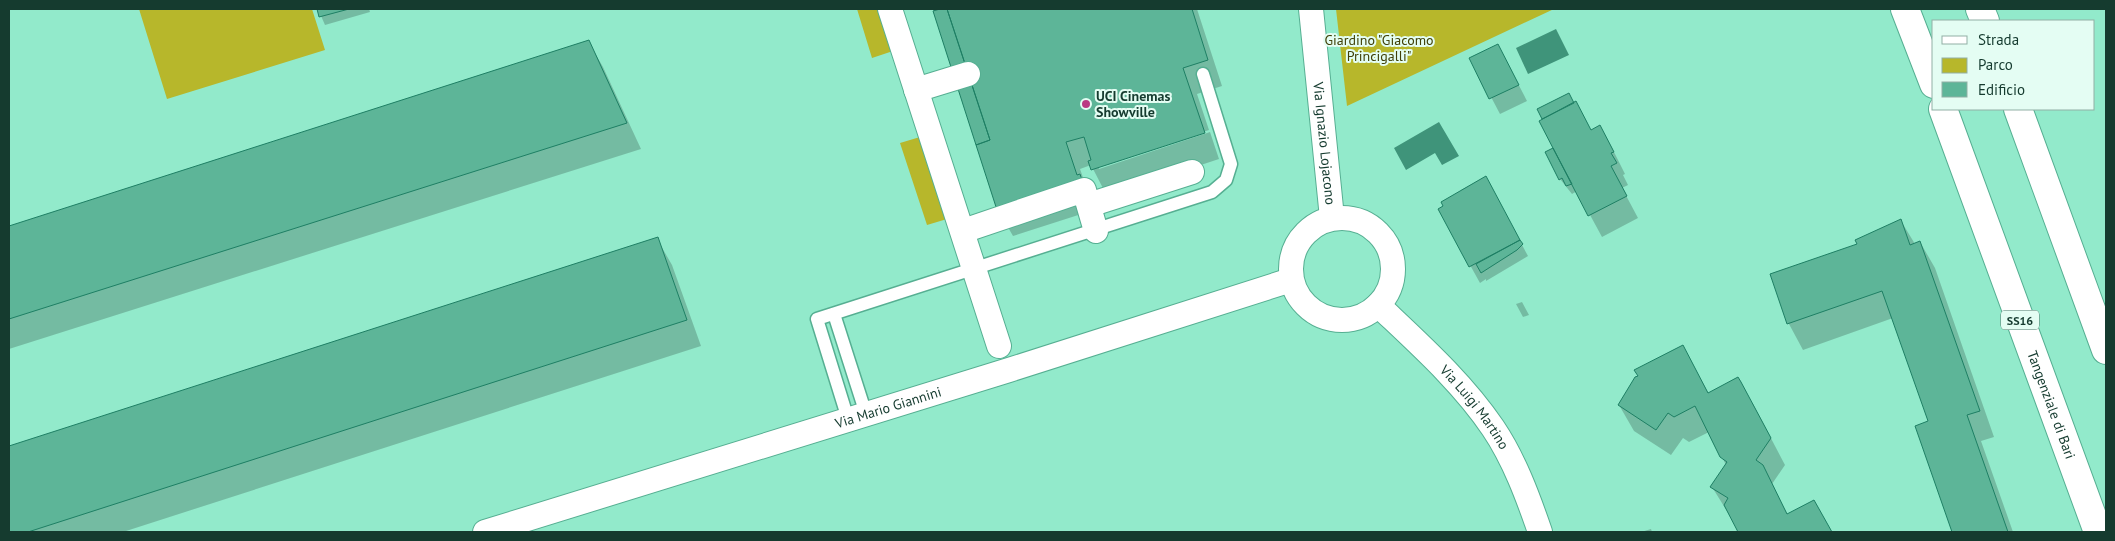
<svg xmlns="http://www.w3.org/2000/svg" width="2115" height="541" font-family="'PT Sans',sans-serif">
	<rect width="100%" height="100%" fill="#92eacb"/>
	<path fill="#b7b72b" d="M 139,9 L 312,9 L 325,50 L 167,99 Z
		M 857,9 L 879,9 L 893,51 L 872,58 Z
		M 1336,9 L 1554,9 L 1347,106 Z
		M 920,137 L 947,219 L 927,225 L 900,143 Z"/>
	<path fill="#3f947a" d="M 1556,29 L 1569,55 L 1528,74 L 1516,48 Z
		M 1439,122 L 1459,156 L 1442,165 L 1435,153 L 1406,170 L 1394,148 Z"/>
	<path fill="#0003" d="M 318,9 L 369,9 L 370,12 L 325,25 Z
		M 933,9 L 1197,9 L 1222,86 L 1197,94 L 1209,130 L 1099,166 L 1099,169 L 1210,132 L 1219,159 L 1107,196 L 1091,165 L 1080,169 L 1086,186 L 1097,209 L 1013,236 L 998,210 Z
		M 588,41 L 603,67 L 641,149 L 9,349 L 9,227 Z
		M 1498,45 L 1527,101 L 1500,114 L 1471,59 Z
		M 1568,94 L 1591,131 L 1600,126 L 1612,148 L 1625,174 L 1623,175 L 1628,185 L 1622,188 L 1638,218 L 1602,237 L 1577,191 L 1572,194 L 1560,179 L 1556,156 L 1538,110 Z
		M 1485,177 L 1528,256 L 1486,281 L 1486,279 L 1480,283 L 1439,209 L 1462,192 L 1461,190 Z
		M 1901,221 L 1915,244 L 1920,242 L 1935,268 L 1994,437 L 1981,441 L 2013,532 L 1954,532 L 1917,426 L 1930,422 L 1893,318 L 1803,350 L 1789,324 L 1772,275 L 1858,245 Z
		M 657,239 L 672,265 L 701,346 L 123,532 L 9,532 L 9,447 Z
		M 1522,302 L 1529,315 L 1523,317 L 1516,304 Z
		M 1683,347 L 1709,394 L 1753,404 L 1785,465 L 1772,484 L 1788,515 L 1814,501 L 1831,532 L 1740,532 L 1712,487 L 1726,465 L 1709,432 L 1689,442 L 1683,438 L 1671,455 L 1634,431 L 1619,405 Z
		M 1651,529 L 1652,532 L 1641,532 Z"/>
	<path fill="#5db598" stroke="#1e7f64" d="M 317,9 L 349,9 L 319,17 Z
		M 940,9 L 947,9 L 990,140 L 976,145 L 933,11 Z
		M 947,9 L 1192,9 L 1208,60 L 1183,68 L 1205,133 L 1091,170 L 1088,161 L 1091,160 L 1084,137 L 1066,142 L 1077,175 L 1080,174 L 1083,183 L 997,210 L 976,145 L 990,140 Z
		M 589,40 L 627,123 L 9,319 L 9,226 Z
		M 1498,44 L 1519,85 L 1489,99 L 1469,58 Z
		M 1569,93 L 1574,103 L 1542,119 L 1537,109 Z
		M 1576,101 L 1591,130 L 1600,125 L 1614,152 L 1611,153 L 1617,163 L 1611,166 L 1627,196 L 1588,216 L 1539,121 Z
		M 1553,148 L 1572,184 L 1566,186 L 1562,178 L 1559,180 L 1545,152 Z
		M 1486,176 L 1520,240 L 1469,267 L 1438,209 L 1443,206 L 1441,202 Z
		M 1901,219 L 1910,245 L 1920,241 L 1980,411 L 1967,415 L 2008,532 L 1952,532 L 1915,426 L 1928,421 L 1882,291 L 1787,324 L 1770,274 L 1857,244 L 1855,240 Z
		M 658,237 L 687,320 L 28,532 L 9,532 L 9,446 Z
		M 1520,240 L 1523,244 L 1517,250 L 1481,273 L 1476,264 Z
		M 1683,345 L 1708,393 L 1738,377 L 1741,382 L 1771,438 L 1756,460 L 1763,465 L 1787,514 L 1814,500 L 1832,532 L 1738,532 L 1724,505 L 1728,498 L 1710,487 L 1727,462 L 1720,457 L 1695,406 L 1674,417 L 1668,413 L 1656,430 L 1618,405 L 1635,377 L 1638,376 L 1634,370 Z"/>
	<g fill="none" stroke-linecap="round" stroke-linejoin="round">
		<g stroke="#56af92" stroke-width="15">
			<path id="lane" d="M 834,314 L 866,414
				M 848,419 L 817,319 L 1212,192 L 1226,180 L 1231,164 L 1203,74"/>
		</g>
		<g stroke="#56af92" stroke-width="26">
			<g id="street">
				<path d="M 890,9 L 999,346"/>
				<path id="s1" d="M 1311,9 L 1332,218"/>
				<path d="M 916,90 L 968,74"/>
				<path d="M 1089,205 L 1192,172"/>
				<circle cx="1342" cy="269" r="51"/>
				<path d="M 963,231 L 1084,190 L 1096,231"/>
				<path id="s2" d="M 1378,305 C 1418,343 1462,382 1493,428 C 1514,459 1528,497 1540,532"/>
				<path id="s3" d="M 485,532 L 1009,370 L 1291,280"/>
			</g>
		</g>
		<g stroke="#56af92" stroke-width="30">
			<g id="highway">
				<path d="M 1905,9 L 1934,84"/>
				<path d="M 1980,9 L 1985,21"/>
				<path id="s4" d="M 1943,109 L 2098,532"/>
				<path d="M 2018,109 L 2106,350"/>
			</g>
		</g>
		<use href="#lane" stroke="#fff" stroke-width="12"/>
		<use href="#street" stroke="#fff" stroke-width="24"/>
		<use href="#highway" stroke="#fff" stroke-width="28"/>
	</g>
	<circle fill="#ba3982" stroke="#e4fdf3" stroke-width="2" cx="1086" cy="104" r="5"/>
	<g text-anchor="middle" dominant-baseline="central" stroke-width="4" stroke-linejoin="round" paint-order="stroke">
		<rect fill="#e4fdf3" stroke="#53756a" stroke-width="1" x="2001" y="310.5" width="38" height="19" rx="4"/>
		<g font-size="12" font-weight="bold" fill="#153b2f">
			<text x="2020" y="320">SS16</text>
		</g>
		<g font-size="14" fill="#404007" stroke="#e4fdf3">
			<text x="1379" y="40">Giardino "Giacomo<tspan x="1379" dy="16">Princigalli"</tspan></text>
		</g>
		<g font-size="14" font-weight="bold" fill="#153b2f" stroke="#e4fdf3" text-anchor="start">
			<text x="1096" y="96">UCI Cinemas<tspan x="1096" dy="16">Showville</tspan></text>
		</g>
		<g font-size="14" fill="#153b2f" stroke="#e4fdf3">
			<text stroke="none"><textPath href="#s1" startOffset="135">Via Ignazio Lojacono</textPath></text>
			<text stroke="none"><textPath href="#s4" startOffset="315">Tangenziale di Bari</textPath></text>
			<text stroke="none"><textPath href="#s3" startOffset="422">Via Mario Giannini</textPath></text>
			<text stroke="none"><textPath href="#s2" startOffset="141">Via Luigi Martino</textPath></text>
		</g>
	</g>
	<rect width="2115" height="541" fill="none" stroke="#153b2f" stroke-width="20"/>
	<rect x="1932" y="20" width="162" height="90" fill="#e4fdf3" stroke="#91afa5"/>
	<rect x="1942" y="36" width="25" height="8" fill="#ffffff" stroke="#91afa5"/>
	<text x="1978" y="45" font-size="15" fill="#153b2f">Strada</text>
	<rect x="1942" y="58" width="25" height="15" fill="#b7b72b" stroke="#91afa5"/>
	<text x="1978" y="70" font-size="15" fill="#153b2f">Parco</text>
	<rect x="1942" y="82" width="25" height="15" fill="#5db598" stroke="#91afa5"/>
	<text x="1978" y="95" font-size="15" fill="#153b2f">Edificio</text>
</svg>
